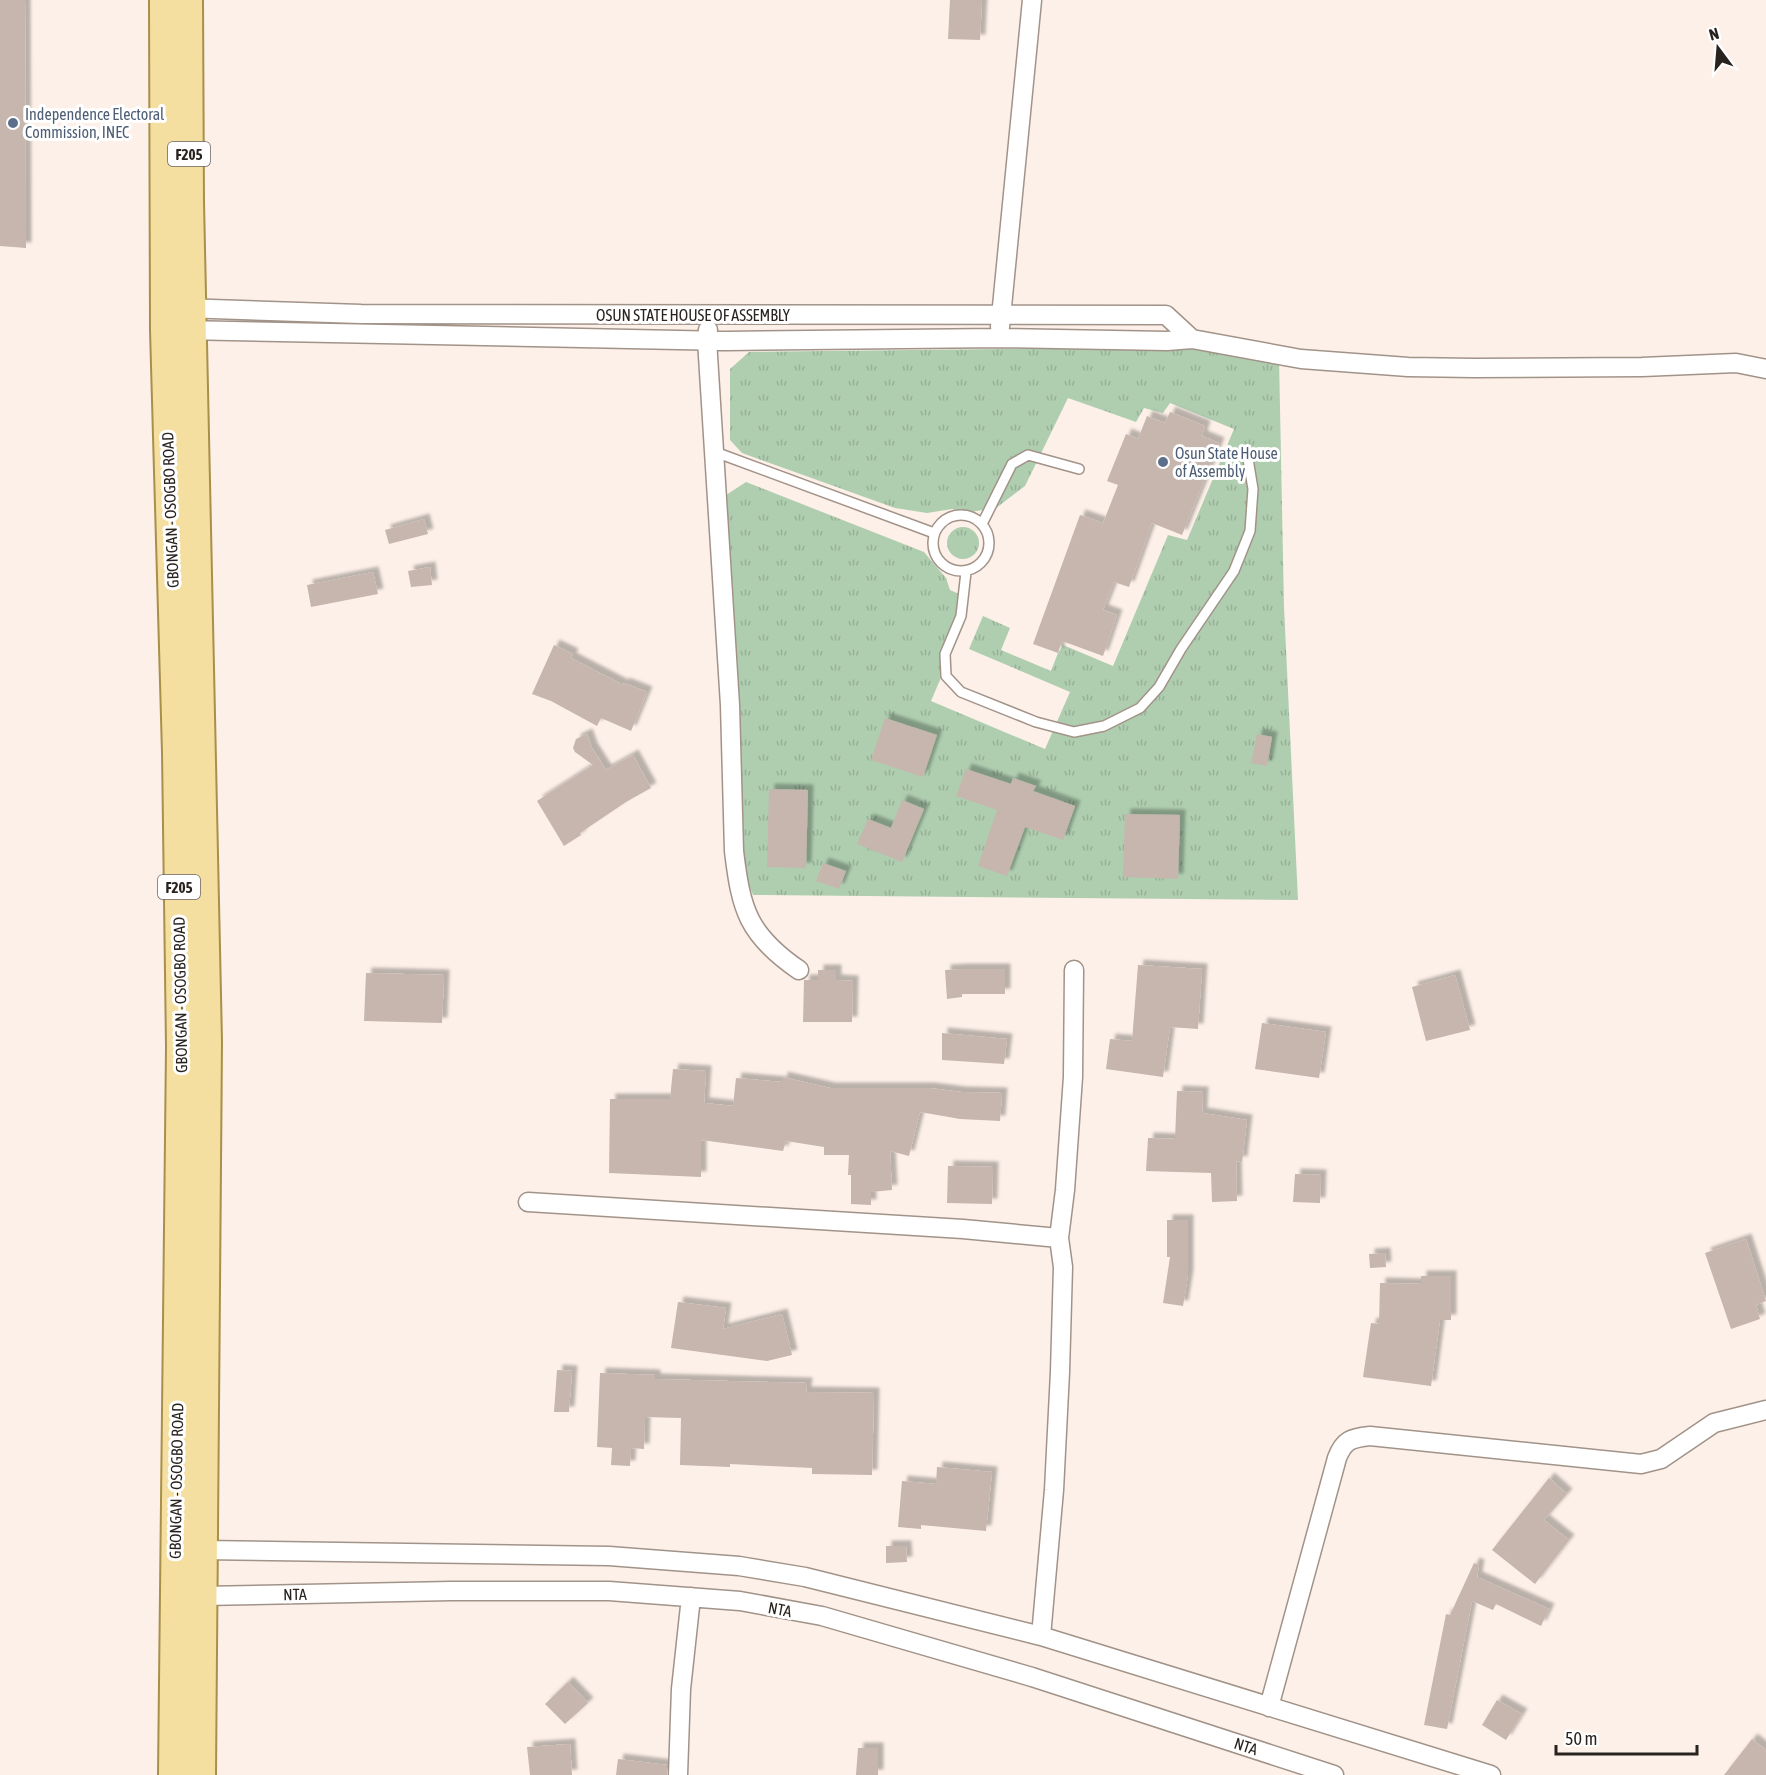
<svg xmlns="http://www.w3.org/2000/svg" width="1766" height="1775" font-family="'Asap Condensed',sans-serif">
	<defs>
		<pattern id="grass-tufts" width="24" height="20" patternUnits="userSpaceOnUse" patternTransform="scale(1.5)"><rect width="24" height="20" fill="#afceb0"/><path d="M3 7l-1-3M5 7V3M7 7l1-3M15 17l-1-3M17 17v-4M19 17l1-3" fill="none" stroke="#97b197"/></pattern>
		<filter id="shadow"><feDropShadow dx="5.5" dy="-5.5" stdDeviation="1.5" flood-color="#0004"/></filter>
	</defs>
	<rect width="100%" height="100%" fill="#fdf0e8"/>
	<path fill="url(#grass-tufts)" d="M 1181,343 L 1279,357 L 1284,607 L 1298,900 L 753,895 L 740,864 L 726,495 L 746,482 L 924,552 L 946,578 L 950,590 L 964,596 L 954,620 L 964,624 L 931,701 L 1045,749 L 1070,692 L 969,649 L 983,616 L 1010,628 L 1001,650 L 1051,671 L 1058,653 L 1063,645 L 1113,666 L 1168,535 L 1187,540 L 1234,429 L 1170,403 L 1163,413 L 1144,408 L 1136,422 L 1068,398 L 1025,486 L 996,508 L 970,512 L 952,509 L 927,513 L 895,508 L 742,453 L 730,440 L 730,369 L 749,352 L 1167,347 Z
		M947 543a16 16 0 1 1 32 0a16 16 0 1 1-32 0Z"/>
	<path fill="#c6b6ad" filter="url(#shadow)" d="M 0,0 L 25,0 L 26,248 L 0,246 Z
		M 950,0 L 982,0 L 980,40 L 948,39 Z
		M 1170,412 L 1205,426 L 1202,436 L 1219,443 L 1182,535 L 1152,523 L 1129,587 L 1114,582 L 1103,610 L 1117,615 L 1103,656 L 1062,641 L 1058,653 L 1033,644 L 1080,515 L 1103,523 L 1118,485 L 1107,481 L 1126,434 L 1138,439 L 1147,416 L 1165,423 Z
		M 424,519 L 428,534 L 389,544 L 385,530 Z
		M 430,567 L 432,585 L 411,587 L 408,571 Z
		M 373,572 L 378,594 L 311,607 L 307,585 Z
		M 554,645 L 573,654 L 571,658 L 623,685 L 624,683 L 647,692 L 631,731 L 601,718 L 597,726 L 551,701 L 532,694 Z
		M 885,718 L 937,735 L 923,777 L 871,760 Z
		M 587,734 L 592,748 L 606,770 L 633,755 L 651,788 L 626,802 L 580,833 L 581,835 L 564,846 L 537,801 L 593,765 L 575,752 L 573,748 L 576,739 Z
		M 1257,734 L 1272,737 L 1267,766 L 1251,763 Z
		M 966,769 L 1011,784 L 1013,778 L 1036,786 L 1033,791 L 1075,806 L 1063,840 L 1025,827 L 1007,876 L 978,866 L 997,810 L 956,796 Z
		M 769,789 L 808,790 L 806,868 L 767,867 Z
		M 902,800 L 924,809 L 902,862 L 857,844 L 868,819 L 891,828 Z
		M 1125,814 L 1180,815 L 1178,879 L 1123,877 Z
		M 823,863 L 846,871 L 839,889 L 816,881 Z
		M 1138,965 L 1202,969 L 1198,1029 L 1170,1027 L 1163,1077 L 1106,1069 L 1110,1039 L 1132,1041 Z
		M 962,969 L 1005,969 L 1005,994 L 962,994 L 962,997 L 947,999 L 945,970 Z
		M 818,970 L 836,970 L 836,980 L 853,981 L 852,1022 L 803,1022 L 804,980 L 818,980 Z
		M 366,973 L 444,975 L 442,1023 L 364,1021 Z
		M 1455,975 L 1470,1030 L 1426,1041 L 1412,987 Z
		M 1262,1023 L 1326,1032 L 1319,1078 L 1255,1069 Z
		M 942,1033 L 1007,1039 L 1004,1064 L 942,1060 Z
		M 673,1069 L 706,1071 L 704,1103 L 733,1106 L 736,1078 L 782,1082 L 782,1077 L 830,1088 L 929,1088 L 961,1092 L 1002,1093 L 1000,1121 L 960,1119 L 920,1112 L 909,1156 L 890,1151 L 892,1190 L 871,1192 L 871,1205 L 851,1204 L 851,1175 L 848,1175 L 849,1155 L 824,1155 L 824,1147 L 786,1141 L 783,1151 L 701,1140 L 701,1177 L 609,1173 L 610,1099 L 670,1099 Z
		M 1177,1091 L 1203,1092 L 1202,1113 L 1247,1120 L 1242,1162 L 1236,1161 L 1237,1201 L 1212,1202 L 1211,1173 L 1146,1171 L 1148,1138 L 1175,1139 Z
		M 948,1166 L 993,1167 L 992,1204 L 947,1203 Z
		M 1295,1174 L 1321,1175 L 1320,1203 L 1293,1202 Z
		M 1167,1220 L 1188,1220 L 1188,1275 L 1183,1306 L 1163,1303 L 1170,1257 L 1167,1257 Z
		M 1746,1239 L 1766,1301 L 1756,1305 L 1760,1319 L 1731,1329 L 1705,1253 Z
		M 1385,1253 L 1386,1267 L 1370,1268 L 1369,1254 Z
		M 1421,1276 L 1451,1276 L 1451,1320 L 1440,1320 L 1431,1386 L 1363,1377 L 1371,1323 L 1379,1324 L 1380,1283 L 1421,1284 Z
		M 678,1302 L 726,1308 L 723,1329 L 782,1314 L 792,1355 L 767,1361 L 671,1348 Z
		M 557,1370 L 572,1371 L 569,1412 L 554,1412 Z
		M 600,1373 L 655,1375 L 655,1379 L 807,1383 L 806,1392 L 874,1393 L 872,1475 L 812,1474 L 812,1468 L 730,1464 L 730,1467 L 680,1465 L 681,1418 L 645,1417 L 644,1449 L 631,1448 L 630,1466 L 611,1465 L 612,1448 L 597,1447 Z
		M 937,1467 L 992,1472 L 986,1531 L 921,1525 L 921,1529 L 898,1527 L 902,1481 L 936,1484 Z
		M 1549,1478 L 1567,1494 L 1544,1520 L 1569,1540 L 1535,1584 L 1492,1550 Z
		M 886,1546 L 906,1546 L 907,1562 L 886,1563 Z
		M 1474,1563 L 1479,1565 L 1477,1577 L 1549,1609 L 1541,1626 L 1496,1604 L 1493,1610 L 1472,1601 L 1447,1729 L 1424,1725 L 1446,1614 L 1450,1615 Z
		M 568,1682 L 588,1703 L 565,1724 L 545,1704 Z
		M 1497,1700 L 1522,1714 L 1506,1740 L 1482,1725 Z
		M 1752,1739 L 1766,1750 L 1766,1775 L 1724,1775 Z
		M 570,1744 L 572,1775 L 530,1775 L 527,1747 Z
		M 858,1748 L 878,1748 L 878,1775 L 856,1775 Z
		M 618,1759 L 667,1765 L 667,1775 L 616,1775 Z"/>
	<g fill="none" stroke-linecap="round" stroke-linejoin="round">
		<g stroke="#a29389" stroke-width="12">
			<path id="service" d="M 715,452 L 934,533
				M933 543a28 28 0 1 1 56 0a28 28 0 1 1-56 0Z
				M 982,524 L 1012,464 L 1028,455 L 1079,469
				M 966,572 L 961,616 L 945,654 L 946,676 L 961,692 L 1036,722 L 1074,732 L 1104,726 L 1140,708 L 1159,687 L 1181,649 L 1234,571 L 1250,531 L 1253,489 L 1248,459"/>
		</g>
		<g stroke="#a29389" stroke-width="21">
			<path id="minor" d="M 183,308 L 361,314 L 1166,315 L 1192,339
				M 1000,327 L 1032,0
				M 182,330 L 727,341 L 998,338 L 1167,341 L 1192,339 L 1301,359 L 1408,367 L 1474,368 L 1642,367 L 1736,363 L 1766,369
				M 708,330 L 707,340 L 730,705 L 734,851 C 741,910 748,935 799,970
				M 528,1202 L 963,1229 L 1059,1238
				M 202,1550 L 609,1556 L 739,1566 L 805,1577 L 1041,1636 L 1491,1775
				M 202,1596 L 451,1591 L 609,1591 L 740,1601 L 822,1616 L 1032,1677 L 1334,1775
				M 1041,1636 L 1054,1490 L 1060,1372 L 1063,1267 L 1059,1238 L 1065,1190 L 1073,1077 L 1074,970
				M 1269,1707 L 1337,1458 C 1344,1440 1351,1438 1370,1436 L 1641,1464 L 1661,1459 L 1714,1423 L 1766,1410
				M 678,1775 L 681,1689 L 691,1597"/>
		</g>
		<g stroke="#a88f4a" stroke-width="32">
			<path id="primary" d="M 164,0 L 165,330 L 177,752 L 181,1047 L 173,1775
				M 188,0 L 189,202 L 207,1042 L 201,1775"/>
		</g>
		<use href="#service" stroke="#fff" stroke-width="9"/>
		<use href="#minor" stroke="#fff" stroke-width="18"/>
		<use href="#primary" stroke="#f4dfa0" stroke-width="28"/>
	</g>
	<g fill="#5c6f8a" stroke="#fff" stroke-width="2">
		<circle cx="13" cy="123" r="6"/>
		<circle cx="1163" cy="462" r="6"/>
	</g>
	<g text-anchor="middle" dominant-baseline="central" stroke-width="6" stroke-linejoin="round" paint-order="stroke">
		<g fill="#fff" stroke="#696563" stroke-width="1.5">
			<rect x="168" y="142" width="42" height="24" rx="4.5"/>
			<rect x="158" y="875" width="42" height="24" rx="4.5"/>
		</g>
		<g font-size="15" font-weight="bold" fill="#292320">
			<text x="189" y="154">F205</text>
			<text x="179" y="887">F205</text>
		</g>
		<g font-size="16" fill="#4e5e75" stroke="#fff" text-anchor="start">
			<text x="25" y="114">Independence Electoral<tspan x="25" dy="18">Commission, INEC</tspan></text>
			<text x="1175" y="453">Osun State House<tspan x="1175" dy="18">of Assembly</tspan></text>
		</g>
		<g font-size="16" fill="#292320" stroke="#fff">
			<text x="693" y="315">OSUN STATE HOUSE OF ASSEMBLY</text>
			<text transform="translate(170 510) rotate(-92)">GBONGAN - OSOGBO ROAD</text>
			<text transform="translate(180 995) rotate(-91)">GBONGAN - OSOGBO ROAD</text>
			<text transform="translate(176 1481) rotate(-89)">GBONGAN - OSOGBO ROAD</text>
			<text transform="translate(295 1594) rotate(-1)">NTA</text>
			<text transform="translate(780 1609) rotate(11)">NTA</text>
			<text transform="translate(1246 1746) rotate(18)">NTA</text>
		</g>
	</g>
	<g transform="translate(1718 48) rotate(344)" stroke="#ffffff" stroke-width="4.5" paint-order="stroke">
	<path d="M0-4.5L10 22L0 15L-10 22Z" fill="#292320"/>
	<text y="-9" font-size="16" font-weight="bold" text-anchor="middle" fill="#292320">N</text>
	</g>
	<path d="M1556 1745v9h141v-9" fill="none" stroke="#292320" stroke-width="3"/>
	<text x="1565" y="1745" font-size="18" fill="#292320" stroke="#ffffff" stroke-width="4.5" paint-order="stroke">50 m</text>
</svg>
